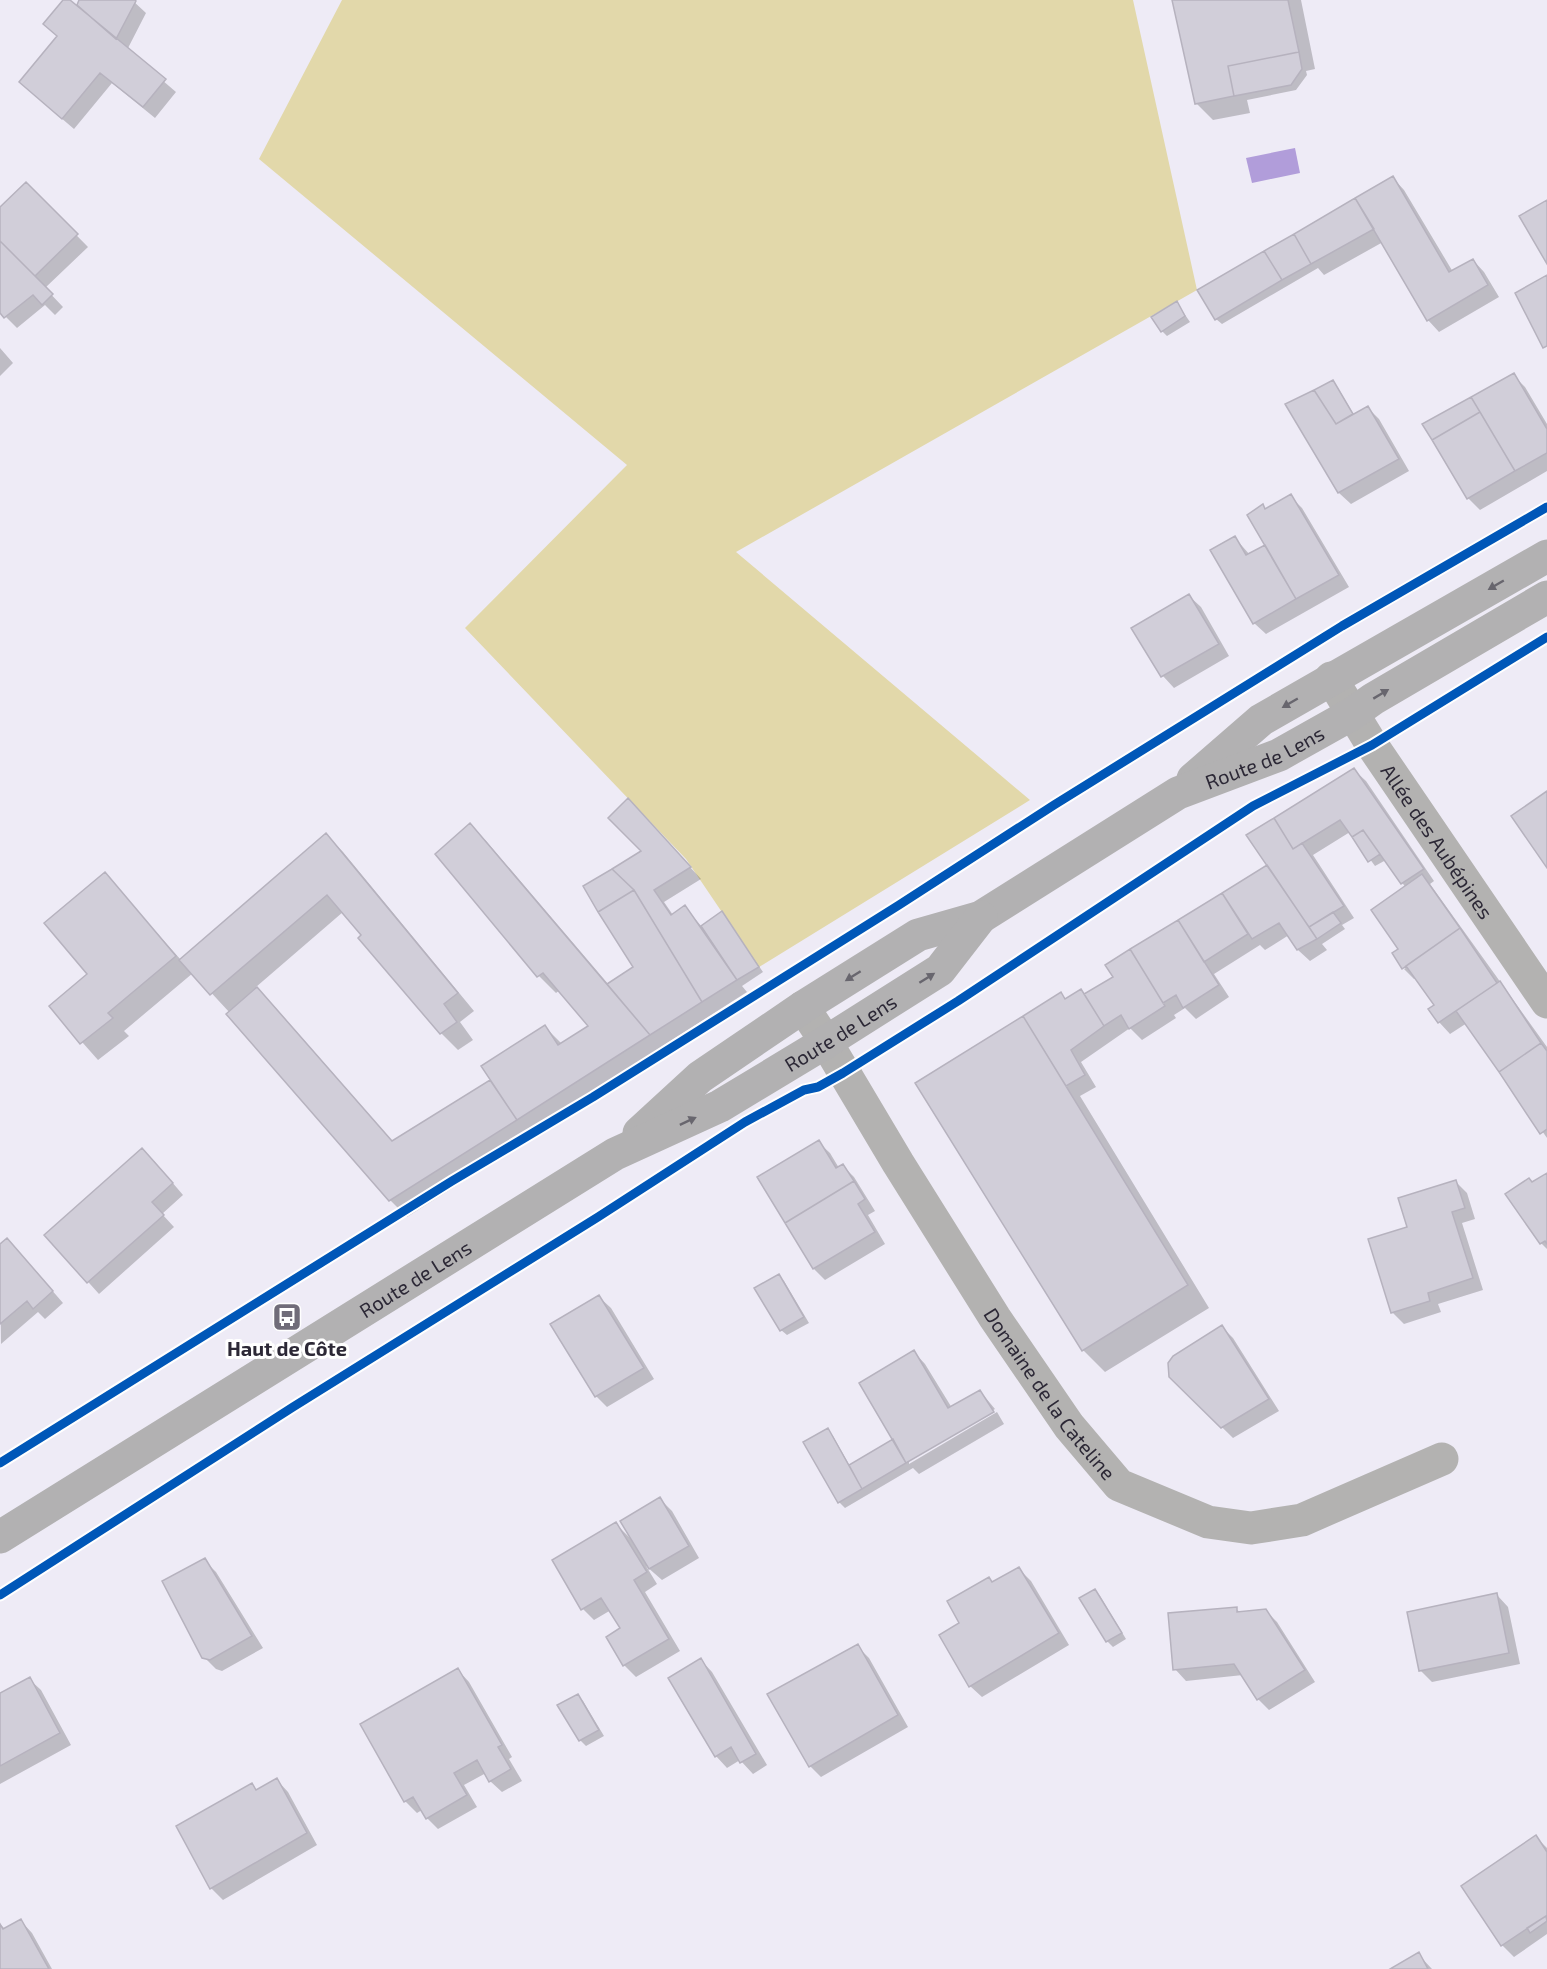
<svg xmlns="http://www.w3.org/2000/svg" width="1547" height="1969" font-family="'Exo 2',sans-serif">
	<rect width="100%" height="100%" fill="#eeebf6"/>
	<path fill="#e2d8aa" d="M 342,0 L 1133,0 L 1197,290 L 736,552 L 1030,800 L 759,967 L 686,859 L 465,628 L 627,465 L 259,159 Z"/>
	<path fill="#b19dda" d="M 1295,148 L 1300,173 L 1252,183 L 1246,158 Z"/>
	<path fill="#0003" d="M 65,0 L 77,8 L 81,0 L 132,0 L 146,13 L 127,50 L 176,92 L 155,118 L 112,83 L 74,129 L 32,93 L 58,37 Z
		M 1179,0 L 1301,0 L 1315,69 L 1306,71 L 1307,75 L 1296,90 L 1247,100 L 1250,113 L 1213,120 L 1196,103 Z
		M 1393,178 L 1404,190 L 1453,272 L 1473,260 L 1484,272 L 1499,297 L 1439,332 L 1428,320 L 1383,242 L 1324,275 L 1318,268 L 1222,324 L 1216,319 Z
		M 26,184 L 88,247 L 45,288 L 63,307 L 55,315 L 45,305 L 17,328 L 0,311 L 0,210 Z
		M 1177,303 L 1190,322 L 1167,336 L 1162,331 Z
		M 0,348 L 13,363 L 0,376 Z
		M 1513,375 L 1525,387 L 1547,424 L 1547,471 L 1480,510 L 1468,498 Z
		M 1333,382 L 1338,388 L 1354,415 L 1368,408 L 1379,419 L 1409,471 L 1351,504 L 1339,493 L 1287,404 Z
		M 1290,496 L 1302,508 L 1349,587 L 1266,634 L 1254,623 L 1235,538 L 1250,555 L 1267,545 L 1263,506 L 1267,510 Z
		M 1189,596 L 1201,607 L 1229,656 L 1174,688 L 1163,676 L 1133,629 Z
		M 1354,770 L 1366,781 L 1434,881 L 1430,884 L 1547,1047 L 1547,1138 L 1467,1023 L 1450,1034 L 1439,1022 L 1436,1005 L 1417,978 L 1414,979 L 1404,969 L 1414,963 L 1403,966 L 1403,968 L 1394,954 L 1400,950 L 1406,888 L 1386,860 L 1375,866 L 1350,832 L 1313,855 L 1354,918 L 1342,925 L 1345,929 L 1322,944 L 1327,950 L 1310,961 L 1298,950 L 1289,935 L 1265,950 L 1260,945 L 1214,974 L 1229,997 L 1196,1019 L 1185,1008 L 1174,1015 L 1176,1018 L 1142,1040 L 1130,1028 L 1081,1062 L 1096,1087 L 1080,1096 L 1209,1308 L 1105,1372 L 1083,1350 L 917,1083 L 1061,994 L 1066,999 L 1085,995 L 1115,977 L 1108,965 L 1269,866 Z
		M 639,812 L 701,879 L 664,902 L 673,915 L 685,907 L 702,927 L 722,913 L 763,972 L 742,986 L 747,992 L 661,1047 L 666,1053 L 407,1217 L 390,1200 L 230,1013 L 193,973 L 124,1031 L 129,1036 L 98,1060 L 51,1007 L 89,974 L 104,874 L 181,960 L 326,835 L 343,852 L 474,1011 L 460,1022 L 473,1040 L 458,1050 L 441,1033 L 343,912 L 256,987 L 274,1006 L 393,1142 L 492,1081 L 545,1027 L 562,1044 L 590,1026 L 560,990 L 556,993 L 539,976 L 437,854 L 470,825 L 487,842 L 609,985 L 636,967 L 643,851 Z
		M 818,1142 L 830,1153 L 839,1168 L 843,1166 L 854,1177 L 875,1211 L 868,1215 L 885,1244 L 825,1280 L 814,1269 L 759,1177 Z
		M 154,1161 L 183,1195 L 162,1214 L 174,1227 L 99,1294 L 46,1235 Z
		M 1547,1175 L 1547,1249 L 1541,1243 L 1532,1184 Z
		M 1456,1182 L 1467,1193 L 1475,1219 L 1462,1223 L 1483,1290 L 1438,1304 L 1441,1312 L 1404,1324 L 1392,1312 L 1408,1228 Z
		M 0,1246 L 18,1251 L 63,1303 L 45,1319 L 38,1312 L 1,1344 Z
		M 779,1276 L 784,1281 L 809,1323 L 787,1335 L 781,1330 Z
		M 599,1297 L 611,1308 L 654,1379 L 607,1407 L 596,1396 Z
		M 1222,1327 L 1233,1338 L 1279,1411 L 1233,1438 L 1170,1376 Z
		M 914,1352 L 925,1364 L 952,1408 L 980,1391 L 995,1409 L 909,1460 L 909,1464 L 997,1412 L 1004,1424 L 919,1474 L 913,1468 L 845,1508 L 840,1503 L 805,1443 L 827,1430 L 833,1436 L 850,1466 L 894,1440 Z
		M 660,1499 L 672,1511 L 699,1558 L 662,1580 L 646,1566 L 657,1584 L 645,1592 L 680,1651 L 636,1677 L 625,1666 L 608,1637 L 622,1629 L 611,1610 L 594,1620 L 583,1609 L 616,1524 L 631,1539 Z
		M 204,1560 L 216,1572 L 263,1648 L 222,1671 L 216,1669 L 204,1657 Z
		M 1019,1569 L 1031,1581 L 1069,1645 L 982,1697 L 970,1686 L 961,1623 L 993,1583 Z
		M 1095,1591 L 1100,1596 L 1126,1639 L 1113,1647 L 1107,1641 Z
		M 1497,1595 L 1508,1607 L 1520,1664 L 1432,1682 L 1421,1671 Z
		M 1236,1609 L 1241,1613 L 1266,1611 L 1277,1622 L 1315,1682 L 1269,1710 L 1258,1699 L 1243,1675 L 1186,1681 L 1175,1669 Z
		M 857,1646 L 869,1658 L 908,1727 L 821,1777 L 810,1766 Z
		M 701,1660 L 712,1672 L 767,1765 L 753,1774 L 740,1760 L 727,1768 L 716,1756 Z
		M 458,1670 L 469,1682 L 512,1757 L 509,1759 L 522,1781 L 502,1792 L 490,1781 L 486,1773 L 464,1785 L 477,1807 L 438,1829 L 427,1818 L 422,1810 L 417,1813 L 405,1801 Z
		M 29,1679 L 41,1690 L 71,1745 L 0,1784 L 0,1695 Z
		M 578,1696 L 583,1701 L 604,1736 L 586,1746 L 580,1740 L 560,1706 Z
		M 277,1780 L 288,1792 L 317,1845 L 223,1900 L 211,1888 L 178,1827 L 252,1785 L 257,1791 Z
		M 1536,1837 L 1547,1848 L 1547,1934 L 1514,1957 L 1502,1945 Z
		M 21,1921 L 32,1933 L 52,1969 L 0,1969 L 0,1924 L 5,1929 Z
		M 1418,1954 L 1432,1969 L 1393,1969 Z"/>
	<path fill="#d1ced9" stroke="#b6b2be" stroke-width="1.5" d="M 63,0 L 70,0 L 166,79 L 143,107 L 100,73 L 62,119 L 19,82 L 57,36 L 43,24 Z
		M 79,0 L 135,0 L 136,1 L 116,39 L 77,5 Z
		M 1172,0 L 1288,0 L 1299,52 L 1228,66 L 1234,96 L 1195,104 Z
		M 1299,52 L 1302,69 L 1291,85 L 1234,96 L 1228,66 Z
		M 1393,176 L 1449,272 L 1473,259 L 1488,285 L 1427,321 L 1355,198 Z
		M 26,182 L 78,234 L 35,276 L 0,241 L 0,207 Z
		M 1355,198 L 1374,229 L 1311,264 L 1294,234 Z
		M 1547,200 L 1547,264 L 1519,216 Z
		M 1294,234 L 1311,264 L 1282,280 L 1264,251 Z
		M 0,241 L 53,294 L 42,305 L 33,295 L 4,318 L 0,313 Z
		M 1264,251 L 1282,280 L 1215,320 L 1197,290 Z
		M 1547,275 L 1547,346 L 1543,348 L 1515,293 Z
		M 1177,301 L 1185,316 L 1161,332 L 1151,317 Z
		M 1514,373 L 1547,429 L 1547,453 L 1515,471 L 1471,397 Z
		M 1333,380 L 1353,414 L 1336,424 L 1314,390 Z
		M 1314,390 L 1336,424 L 1368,406 L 1399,459 L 1338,493 L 1285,404 Z
		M 1471,397 L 1480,412 L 1432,440 L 1422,424 Z
		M 1480,412 L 1515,471 L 1467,499 L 1432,440 Z
		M 1291,494 L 1339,575 L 1296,599 L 1247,515 L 1263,504 L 1265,509 Z
		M 1235,536 L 1246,555 L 1265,545 L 1296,599 L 1253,624 L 1210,550 Z
		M 1189,594 L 1219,644 L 1161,677 L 1131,628 Z
		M 1354,768 L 1424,869 L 1401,884 L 1363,830 L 1352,837 L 1340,820 L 1293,849 L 1274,818 Z
		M 1547,791 L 1547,868 L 1511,816 Z
		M 628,798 L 691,867 L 654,890 L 671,915 L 685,905 L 737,980 L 702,1002 L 634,890 L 612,869 L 641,851 L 608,818 Z
		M 1274,818 L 1293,849 L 1302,843 L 1344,906 L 1309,927 L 1246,835 Z
		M 470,823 L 650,1035 L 517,1120 L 481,1066 L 545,1025 L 558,1045 L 588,1026 L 543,973 L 537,977 L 435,854 Z
		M 1363,830 L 1380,854 L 1368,862 L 1352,837 Z
		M 326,833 L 458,993 L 444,1004 L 457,1022 L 440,1034 L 358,938 L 361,935 L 327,895 L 210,995 L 179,960 Z
		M 1267,865 L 1317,939 L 1297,950 L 1279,923 L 1252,939 L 1222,893 Z
		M 612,869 L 634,890 L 598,912 L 583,886 Z
		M 105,872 L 176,956 L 108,1013 L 113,1018 L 80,1044 L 49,1006 L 87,974 L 44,923 Z
		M 1422,874 L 1460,928 L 1402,969 L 1392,953 L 1398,949 L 1371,910 Z
		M 634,890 L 702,1002 L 650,1035 L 607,984 L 633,967 L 598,912 Z
		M 1222,893 L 1248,934 L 1204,962 L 1178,920 Z
		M 722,911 L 759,967 L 737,980 L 701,926 Z
		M 1333,912 L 1341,923 L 1317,939 L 1309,927 Z
		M 1178,920 L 1219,985 L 1183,1008 L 1176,995 L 1163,1003 L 1130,949 Z
		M 1460,928 L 1497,983 L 1438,1023 L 1428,1009 L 1434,1005 L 1406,966 Z
		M 1130,949 L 1165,1006 L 1129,1029 L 1121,1015 L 1104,1026 L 1084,994 L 1113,977 L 1105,965 Z
		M 1500,981 L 1541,1043 L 1499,1072 L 1456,1011 Z
		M 257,987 L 392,1141 L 490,1080 L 517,1120 L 389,1201 L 226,1014 Z
		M 1081,989 L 1104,1026 L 1071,1050 L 1085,1075 L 1066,1086 L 1023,1016 L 1061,992 L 1065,999 Z
		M 1023,1016 L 1188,1285 L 1082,1351 L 915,1083 Z
		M 1541,1043 L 1547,1051 L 1547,1129 L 1540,1134 L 1499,1072 Z
		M 819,1140 L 836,1168 L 843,1164 L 854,1181 L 785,1223 L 757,1177 Z
		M 142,1148 L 173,1183 L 152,1202 L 164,1215 L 87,1283 L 44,1235 Z
		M 1547,1173 L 1547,1244 L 1545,1241 L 1540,1244 L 1505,1194 L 1529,1178 L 1532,1182 Z
		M 1456,1180 L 1465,1208 L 1452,1212 L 1473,1278 L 1428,1293 L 1430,1301 L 1391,1313 L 1368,1239 L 1407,1227 L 1398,1198 Z
		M 854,1181 L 865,1199 L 858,1204 L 875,1232 L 813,1269 L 785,1223 Z
		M 7,1238 L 53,1291 L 33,1309 L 27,1301 L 0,1324 L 0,1244 Z
		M 779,1274 L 804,1317 L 780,1331 L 754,1288 Z
		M 599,1295 L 644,1368 L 595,1397 L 550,1324 Z
		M 1222,1325 L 1269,1399 L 1221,1428 L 1169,1377 L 1168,1363 L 1173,1356 Z
		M 914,1350 L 948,1408 L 980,1390 L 994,1412 L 906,1463 L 859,1383 Z
		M 828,1428 L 862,1489 L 838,1503 L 803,1442 Z
		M 893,1439 L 906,1463 L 862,1489 L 849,1465 Z
		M 660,1497 L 689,1546 L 649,1569 L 620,1521 Z
		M 616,1522 L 647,1572 L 634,1580 L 669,1639 L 623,1666 L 606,1637 L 620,1628 L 601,1598 L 581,1610 L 552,1560 Z
		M 205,1558 L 252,1636 L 210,1660 L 202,1658 L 162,1581 Z
		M 1019,1567 L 1059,1633 L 969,1687 L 939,1635 L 959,1623 L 947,1601 L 989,1577 L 992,1582 Z
		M 1095,1589 L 1122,1633 L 1106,1642 L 1079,1598 Z
		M 1497,1593 L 1509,1653 L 1419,1671 L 1407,1612 Z
		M 1237,1607 L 1237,1612 L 1266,1609 L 1305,1670 L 1257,1700 L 1234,1664 L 1173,1670 L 1168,1613 Z
		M 858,1644 L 898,1715 L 809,1767 L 767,1694 Z
		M 701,1658 L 756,1754 L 740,1763 L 731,1747 L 715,1757 L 668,1678 Z
		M 458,1668 L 502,1745 L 498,1747 L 511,1769 L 489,1782 L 477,1760 L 454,1773 L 467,1795 L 426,1819 L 413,1797 L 404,1802 L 360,1724 Z
		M 30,1677 L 60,1733 L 0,1766 L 0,1693 Z
		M 578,1694 L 599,1730 L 579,1741 L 557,1705 Z
		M 277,1778 L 307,1833 L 210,1889 L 176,1826 L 252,1783 L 256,1790 Z
		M 1536,1835 L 1547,1852 L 1547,1917 L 1546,1916 L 1501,1946 L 1461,1886 Z
		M 1546,1916 L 1547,1921 L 1530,1933 L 1527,1928 Z
		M 21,1919 L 49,1969 L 0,1969 L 0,1924 L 3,1929 Z
		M 1419,1952 L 1428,1969 L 1390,1969 Z"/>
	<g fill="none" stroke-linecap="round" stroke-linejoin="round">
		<g stroke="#b3b2b1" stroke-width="33">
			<path id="s1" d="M 1331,678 L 1372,745 L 1547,1002"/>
			<path id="s2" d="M 803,1007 L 826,1042 L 898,1163 L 995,1318 L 1069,1426 L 1119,1485 L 1208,1522 L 1251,1528 L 1302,1520 L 1442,1459"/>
		</g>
		<g stroke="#b2b1b2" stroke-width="33">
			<path d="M 1193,779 L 1261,720 L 1547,556"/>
			<path id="s3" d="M 639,1133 L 700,1077 L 803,1007 L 918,935 L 981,917 L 1178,793 L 1279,755 L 1352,714 L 1373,699 L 1547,597"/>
			<path id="s4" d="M 0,1537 L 615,1154 L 720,1106 L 826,1042 L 940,970 L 981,917"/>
		</g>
		<g stroke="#fff" stroke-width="13">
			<path id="cycleway" d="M 0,1463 L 452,1181 L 593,1097 L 899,905 L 1054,805 L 1342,626 L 1547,507
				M 0,1595 L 293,1407 L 598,1217 L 745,1122 L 804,1090 L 818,1087 L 843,1073 L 958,1001 L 1253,806 L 1372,745 L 1547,637"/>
		</g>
		<use href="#cycleway" stroke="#0057b8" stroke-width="9"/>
	</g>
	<defs><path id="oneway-solid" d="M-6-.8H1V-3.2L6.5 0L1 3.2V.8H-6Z" transform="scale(1.5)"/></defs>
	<g fill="#68666e">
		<use href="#oneway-solid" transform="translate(1496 585) rotate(150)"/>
		<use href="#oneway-solid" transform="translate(1381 694) rotate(-31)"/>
		<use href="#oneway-solid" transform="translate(1290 703) rotate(150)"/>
		<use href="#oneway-solid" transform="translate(853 976) rotate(148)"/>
		<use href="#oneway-solid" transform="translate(927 978) rotate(-32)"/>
		<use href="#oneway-solid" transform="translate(688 1121) rotate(-25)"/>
	</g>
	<defs>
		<g id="bus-square" transform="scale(1.5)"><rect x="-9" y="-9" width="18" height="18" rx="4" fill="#706c79" stroke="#fff"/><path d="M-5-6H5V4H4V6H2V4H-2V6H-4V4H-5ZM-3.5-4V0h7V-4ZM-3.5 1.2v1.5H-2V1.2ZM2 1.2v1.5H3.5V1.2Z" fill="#fff"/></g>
	</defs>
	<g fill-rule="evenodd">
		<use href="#bus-square" x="287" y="1317"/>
	</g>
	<g text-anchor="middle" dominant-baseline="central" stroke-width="6" stroke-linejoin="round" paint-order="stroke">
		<g font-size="20" fill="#2c2836" stroke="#fff">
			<text stroke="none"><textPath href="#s3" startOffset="735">Route de Lens</textPath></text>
			<text stroke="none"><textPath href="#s1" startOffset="195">Allée des Aubépines</textPath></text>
			<text stroke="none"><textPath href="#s4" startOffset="981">Route de Lens</textPath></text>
			<text stroke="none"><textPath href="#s4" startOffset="489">Route de Lens</textPath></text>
			<text stroke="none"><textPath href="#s2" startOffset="459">Domaine de la Cateline</textPath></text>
		</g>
		<g font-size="20" font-weight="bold" fill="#2c2836" stroke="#fff">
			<text x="287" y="1348">Haut de Côte</text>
		</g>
	</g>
</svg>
